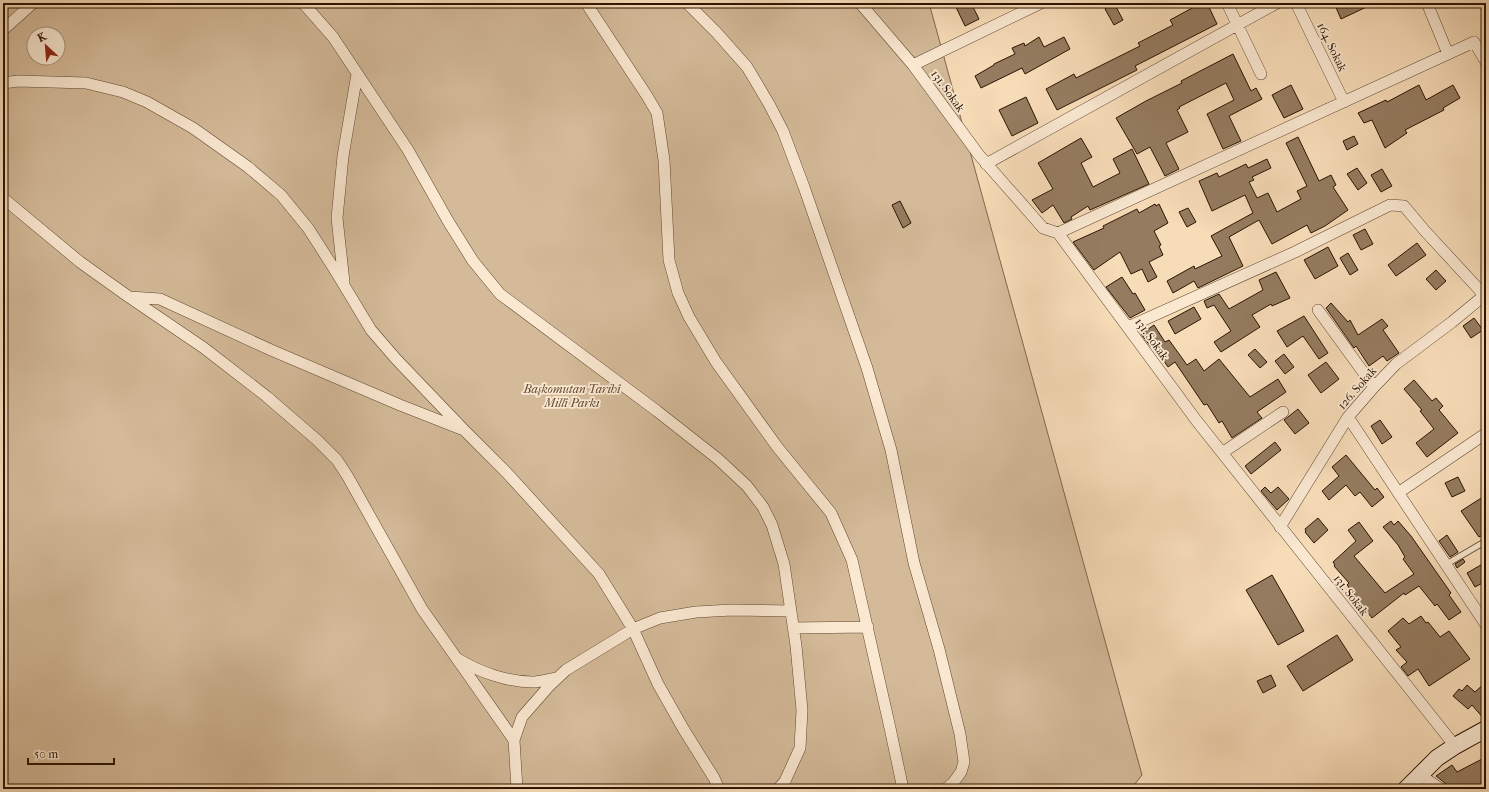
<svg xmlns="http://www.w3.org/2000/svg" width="1489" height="792" font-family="'IM FELL French Canon',serif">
	<rect width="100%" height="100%" fill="#f7dcb8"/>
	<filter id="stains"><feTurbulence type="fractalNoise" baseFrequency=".005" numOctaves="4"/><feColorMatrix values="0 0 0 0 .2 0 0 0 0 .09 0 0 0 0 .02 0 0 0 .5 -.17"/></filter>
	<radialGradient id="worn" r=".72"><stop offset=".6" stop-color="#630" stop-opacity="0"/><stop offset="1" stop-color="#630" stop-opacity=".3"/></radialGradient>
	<path fill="#d4ba99" stroke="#80674d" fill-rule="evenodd" d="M 3,3 L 929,3 L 1142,775 L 1131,789 L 3,789 ZM 34,34 L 58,34 L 58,58 L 34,58 Z"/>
	<path fill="#957c60" stroke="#2b1401" d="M 954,3 L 971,3 L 979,19 L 965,26 Z
		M 1114,3 L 1123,20 L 1114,25 L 1105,9 Z
		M 1192,3 L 1207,3 L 1217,24 L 1135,66 L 1137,70 L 1057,110 L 1046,89 L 1074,74 L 1076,78 L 1140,46 L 1138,43 L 1173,25 L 1170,20 L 1194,7 Z
		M 1334,3 L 1375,3 L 1341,19 Z
		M 1039,37 L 1044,47 L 1064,37 L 1070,49 L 1025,74 L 1022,68 L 981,88 L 975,76 L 994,65 L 994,64 L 1015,54 L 1012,48 L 1024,43 L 1025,46 Z
		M 1233,54 L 1251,91 L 1256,88 L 1262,99 L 1229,116 L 1241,141 L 1223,149 L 1207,114 L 1234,100 L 1226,83 L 1179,107 L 1180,108 L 1177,110 L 1188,132 L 1166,143 L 1179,169 L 1165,176 L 1150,147 L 1137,154 L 1116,118 L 1146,101 L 1182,83 L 1181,81 Z
		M 1291,85 L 1303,109 L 1284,118 L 1272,95 Z
		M 1419,85 L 1426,100 L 1453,85 L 1460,98 L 1443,108 L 1444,110 L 1405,130 L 1407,133 L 1385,148 L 1372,120 L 1364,123 L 1358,113 L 1386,100 L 1387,102 Z
		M 1026,97 L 1038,123 L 1012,136 L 999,110 Z
		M 1354,136 L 1358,144 L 1347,150 L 1343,141 Z
		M 1298,137 L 1319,181 L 1331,175 L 1336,185 L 1333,187 L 1348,210 L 1325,226 L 1311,233 L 1307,225 L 1272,244 L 1259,220 L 1229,237 L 1243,266 L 1198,288 L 1194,281 L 1173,293 L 1167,281 L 1194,266 L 1195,269 L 1222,256 L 1211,236 L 1253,213 L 1245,195 L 1212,211 L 1199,181 L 1217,173 L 1219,177 L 1246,164 L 1248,168 L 1267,159 L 1271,168 L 1252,177 L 1254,180 L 1249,182 L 1257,198 L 1268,193 L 1277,212 L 1301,199 L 1297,191 L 1307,186 L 1286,143 Z
		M 1081,138 L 1092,157 L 1081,163 L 1093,187 L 1120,173 L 1113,159 L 1132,149 L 1149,184 L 1090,210 L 1088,206 L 1071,217 L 1072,219 L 1064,223 L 1053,205 L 1042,213 L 1032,200 L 1053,189 L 1038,163 Z
		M 1357,168 L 1367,183 L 1358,190 L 1347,174 Z
		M 1382,169 L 1392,186 L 1381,192 L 1371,175 Z
		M 900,201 L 911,223 L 903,228 L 892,205 Z
		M 1155,204 L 1156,206 L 1159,204 L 1168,223 L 1154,231 L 1161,245 L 1159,246 L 1163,255 L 1149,262 L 1157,277 L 1148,282 L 1142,269 L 1131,274 L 1120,252 L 1094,270 L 1073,242 L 1104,228 L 1103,226 L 1137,209 L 1139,213 Z
		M 1188,208 L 1196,222 L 1187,227 L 1179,212 Z
		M 1365,229 L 1373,244 L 1361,250 L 1353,235 Z
		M 1417,243 L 1426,255 L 1396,276 L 1388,265 Z
		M 1328,247 L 1338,266 L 1315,279 L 1304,260 Z
		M 1348,253 L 1358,270 L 1350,275 L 1340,258 Z
		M 1436,270 L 1446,281 L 1436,290 L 1426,279 Z
		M 1276,272 L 1290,298 L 1272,306 L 1271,304 L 1252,315 L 1260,327 L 1221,352 L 1214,342 L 1231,331 L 1214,305 L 1207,308 L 1204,301 L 1219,294 L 1229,309 L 1263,290 L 1259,280 Z
		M 1122,277 L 1133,294 L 1135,293 L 1145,310 L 1130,318 L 1106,287 Z
		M 1331,303 L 1348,322 L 1350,320 L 1358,335 L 1382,319 L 1388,326 L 1383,330 L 1399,353 L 1387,361 L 1383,356 L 1369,366 L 1356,346 L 1354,348 L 1326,308 Z
		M 1194,307 L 1201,319 L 1175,334 L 1168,321 Z
		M 1304,316 L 1328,353 L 1319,359 L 1303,336 L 1287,347 L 1277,331 Z
		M 1474,318 L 1483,330 L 1471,338 L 1463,326 Z
		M 1154,325 L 1165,342 L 1169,340 L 1187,365 L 1196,359 L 1204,371 L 1219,359 L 1250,397 L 1278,379 L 1286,392 L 1257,412 L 1262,418 L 1232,438 L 1222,421 L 1219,423 L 1207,404 L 1204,405 L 1175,362 L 1168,367 L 1153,345 L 1151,347 L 1141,334 Z
		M 1255,349 L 1267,362 L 1260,368 L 1248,355 Z
		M 1284,354 L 1294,367 L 1285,374 L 1275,361 Z
		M 1326,362 L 1339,379 L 1321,393 L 1308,375 Z
		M 1414,380 L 1432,401 L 1436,398 L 1443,406 L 1439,410 L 1458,433 L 1427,457 L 1416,443 L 1434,429 L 1420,411 L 1422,410 L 1404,389 Z
		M 1298,409 L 1309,423 L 1295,434 L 1284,420 Z
		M 1380,420 L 1392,437 L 1382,444 L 1371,426 Z
		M 1275,442 L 1281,450 L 1251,474 L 1245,466 Z
		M 1346,455 L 1375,490 L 1377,488 L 1384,497 L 1372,507 L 1360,492 L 1355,496 L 1346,485 L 1329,500 L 1322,491 L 1339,476 L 1332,467 Z
		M 1458,477 L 1465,491 L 1452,497 L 1445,483 Z
		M 1265,487 L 1271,493 L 1278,487 L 1289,499 L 1277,510 L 1261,491 Z
		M 1486,495 L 1486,533 L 1479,537 L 1461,511 Z
		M 1318,518 L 1328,530 L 1314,543 L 1305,532 L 1306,531 L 1305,529 Z
		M 1391,521 L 1394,525 L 1398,521 L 1411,536 L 1451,593 L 1449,595 L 1461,612 L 1449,620 L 1437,604 L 1435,606 L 1419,586 L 1405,595 L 1404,593 L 1372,618 L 1347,585 L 1349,583 L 1334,566 L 1335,565 L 1333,562 L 1356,541 L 1348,530 L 1359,522 L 1373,541 L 1354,556 L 1385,593 L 1414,574 L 1403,559 L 1405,557 L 1398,545 L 1383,527 Z
		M 1447,535 L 1458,552 L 1450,557 L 1439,541 Z
		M 1463,559 L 1465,562 L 1457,568 L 1455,564 Z
		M 1486,562 L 1486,581 L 1475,587 L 1467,573 Z
		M 1272,575 L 1304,631 L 1278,645 L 1246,590 Z
		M 1421,616 L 1426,623 L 1428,622 L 1440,637 L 1449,631 L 1470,659 L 1429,686 L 1418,669 L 1408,676 L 1401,667 L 1407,662 L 1396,650 L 1401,647 L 1388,631 L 1403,618 L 1409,624 Z
		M 1337,635 L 1353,660 L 1303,691 L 1287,666 Z
		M 1271,675 L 1276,686 L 1263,693 L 1257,681 Z
		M 1486,682 L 1486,720 L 1485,720 L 1472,705 L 1468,709 L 1453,696 L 1459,689 L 1462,691 L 1467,685 L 1475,692 Z
		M 1486,757 L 1486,789 L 1448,789 L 1445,783 L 1436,776 L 1452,765 L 1457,772 Z"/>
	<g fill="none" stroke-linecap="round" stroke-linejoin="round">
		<g stroke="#5e462f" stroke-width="7">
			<path id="lane" d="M 1445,565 L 1486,541"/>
		</g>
		<g stroke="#5e462f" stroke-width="12">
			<path id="street" d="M 303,3 L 333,37 L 408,150 L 448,221 L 473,261 L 500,294 L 657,411 L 718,459 L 747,486 L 763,507 L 772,525 L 784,564 L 796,646 L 802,710 L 800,748 L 785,781 L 778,789
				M 586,3 L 647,96 L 657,113 L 664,160 L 669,260 L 678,293 L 689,317 L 716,362 L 778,448 L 831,513 L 852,560 L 890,728 L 903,789
				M 687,3 L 717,33 L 747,67 L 769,104 L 783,131 L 804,187 L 867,368 L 891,450 L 914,563 L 939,649 L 960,734 L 964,762 L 961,772 L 953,783 L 946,789
				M 860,3 L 913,65 L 979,155 L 1043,228 L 1058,233 L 1196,420 L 1455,746
				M 1227,3 L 1261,74
				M 1296,3 L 1344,102
				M 1427,3 L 1448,54
				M 3,30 L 33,3
				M 913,65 L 1041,3
				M 3,83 L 18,81 L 86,83 L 123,92 L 147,102 L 193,128 L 248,167 L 281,195 L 308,228 L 333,267 L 371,330 L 396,359 L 464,430 L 506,472 L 599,574 L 633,629 L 658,684 L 684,730 L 714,778 L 719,789
				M 986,164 L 1277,3
				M 3,198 L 80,262 L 129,297 L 204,348 L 266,396 L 317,440 L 337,460 L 348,477 L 422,609 L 514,740
				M 1058,233 L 1474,42 L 1486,62
				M 344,282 L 337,218 L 343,156 L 357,74
				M 129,297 L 160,299 L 271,350 L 400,405 L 461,429
				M 1318,310 L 1374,387
				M 1128,327 L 1295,252 L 1390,205 L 1404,206 L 1425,231 L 1486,297
				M 1348,417 L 1486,625
				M 1222,453 L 1283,412
				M 1398,493 L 1485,434
				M 1280,527 L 1348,417 L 1374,387 L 1396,364 L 1452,322 L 1486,294
				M 793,628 L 868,627
				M 458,659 C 479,672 508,682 532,682 C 540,682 549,679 557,678
				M 1420,775 L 1441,789
				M 517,789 L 514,740 L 522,717 L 550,685 L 566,670 L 633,629 L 660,618 L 696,612 L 732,610 L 790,611"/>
		</g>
		<g stroke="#2b1401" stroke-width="18">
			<path id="secondary" d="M 1406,789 L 1437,758 L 1455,746 L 1486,729"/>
		</g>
		<use href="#lane" stroke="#fae8d1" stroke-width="5.5"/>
		<use href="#street" stroke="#fae8d1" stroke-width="11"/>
		<use href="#secondary" stroke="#fae8d1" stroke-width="16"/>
	</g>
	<g text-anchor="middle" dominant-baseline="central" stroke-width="3.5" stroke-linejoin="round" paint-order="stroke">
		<g font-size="12" fill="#2b1401" stroke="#fae8d1">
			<text transform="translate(1332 47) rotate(64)">164. Sokak</text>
			<text transform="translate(948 91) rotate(54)">131. Sokak</text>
			<text transform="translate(1152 339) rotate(54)">131. Sokak</text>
			<text transform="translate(1357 388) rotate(-49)">126. Sokak</text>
			<text transform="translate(1351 595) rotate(52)">131. Sokak</text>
		</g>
		<g font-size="12" font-style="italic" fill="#5e462f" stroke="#fae8d1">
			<text x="572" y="389">Başkomutan Tarihî<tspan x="572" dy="14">Millî Parkı</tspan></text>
		</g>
	</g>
	<rect width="1489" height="792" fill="none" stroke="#f7dcb8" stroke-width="16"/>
	<rect x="4" y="4" width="1481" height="784" fill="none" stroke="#2b1401" stroke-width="2"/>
	<rect x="8" y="8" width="1473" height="776" fill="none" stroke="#2b1401"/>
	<g transform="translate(46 46) rotate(334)"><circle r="19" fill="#fae8d1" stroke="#a7937e"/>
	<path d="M0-3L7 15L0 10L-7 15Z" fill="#8f2418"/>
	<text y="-6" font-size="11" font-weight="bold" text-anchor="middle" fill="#2b1401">K</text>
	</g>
	<path d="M28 758v6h86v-6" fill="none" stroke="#2b1401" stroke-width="2"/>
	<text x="34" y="758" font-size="12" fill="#2b1401" stroke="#fae8d1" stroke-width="3" paint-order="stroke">50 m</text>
	<rect width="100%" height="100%" filter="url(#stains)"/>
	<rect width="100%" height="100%" fill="url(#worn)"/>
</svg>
